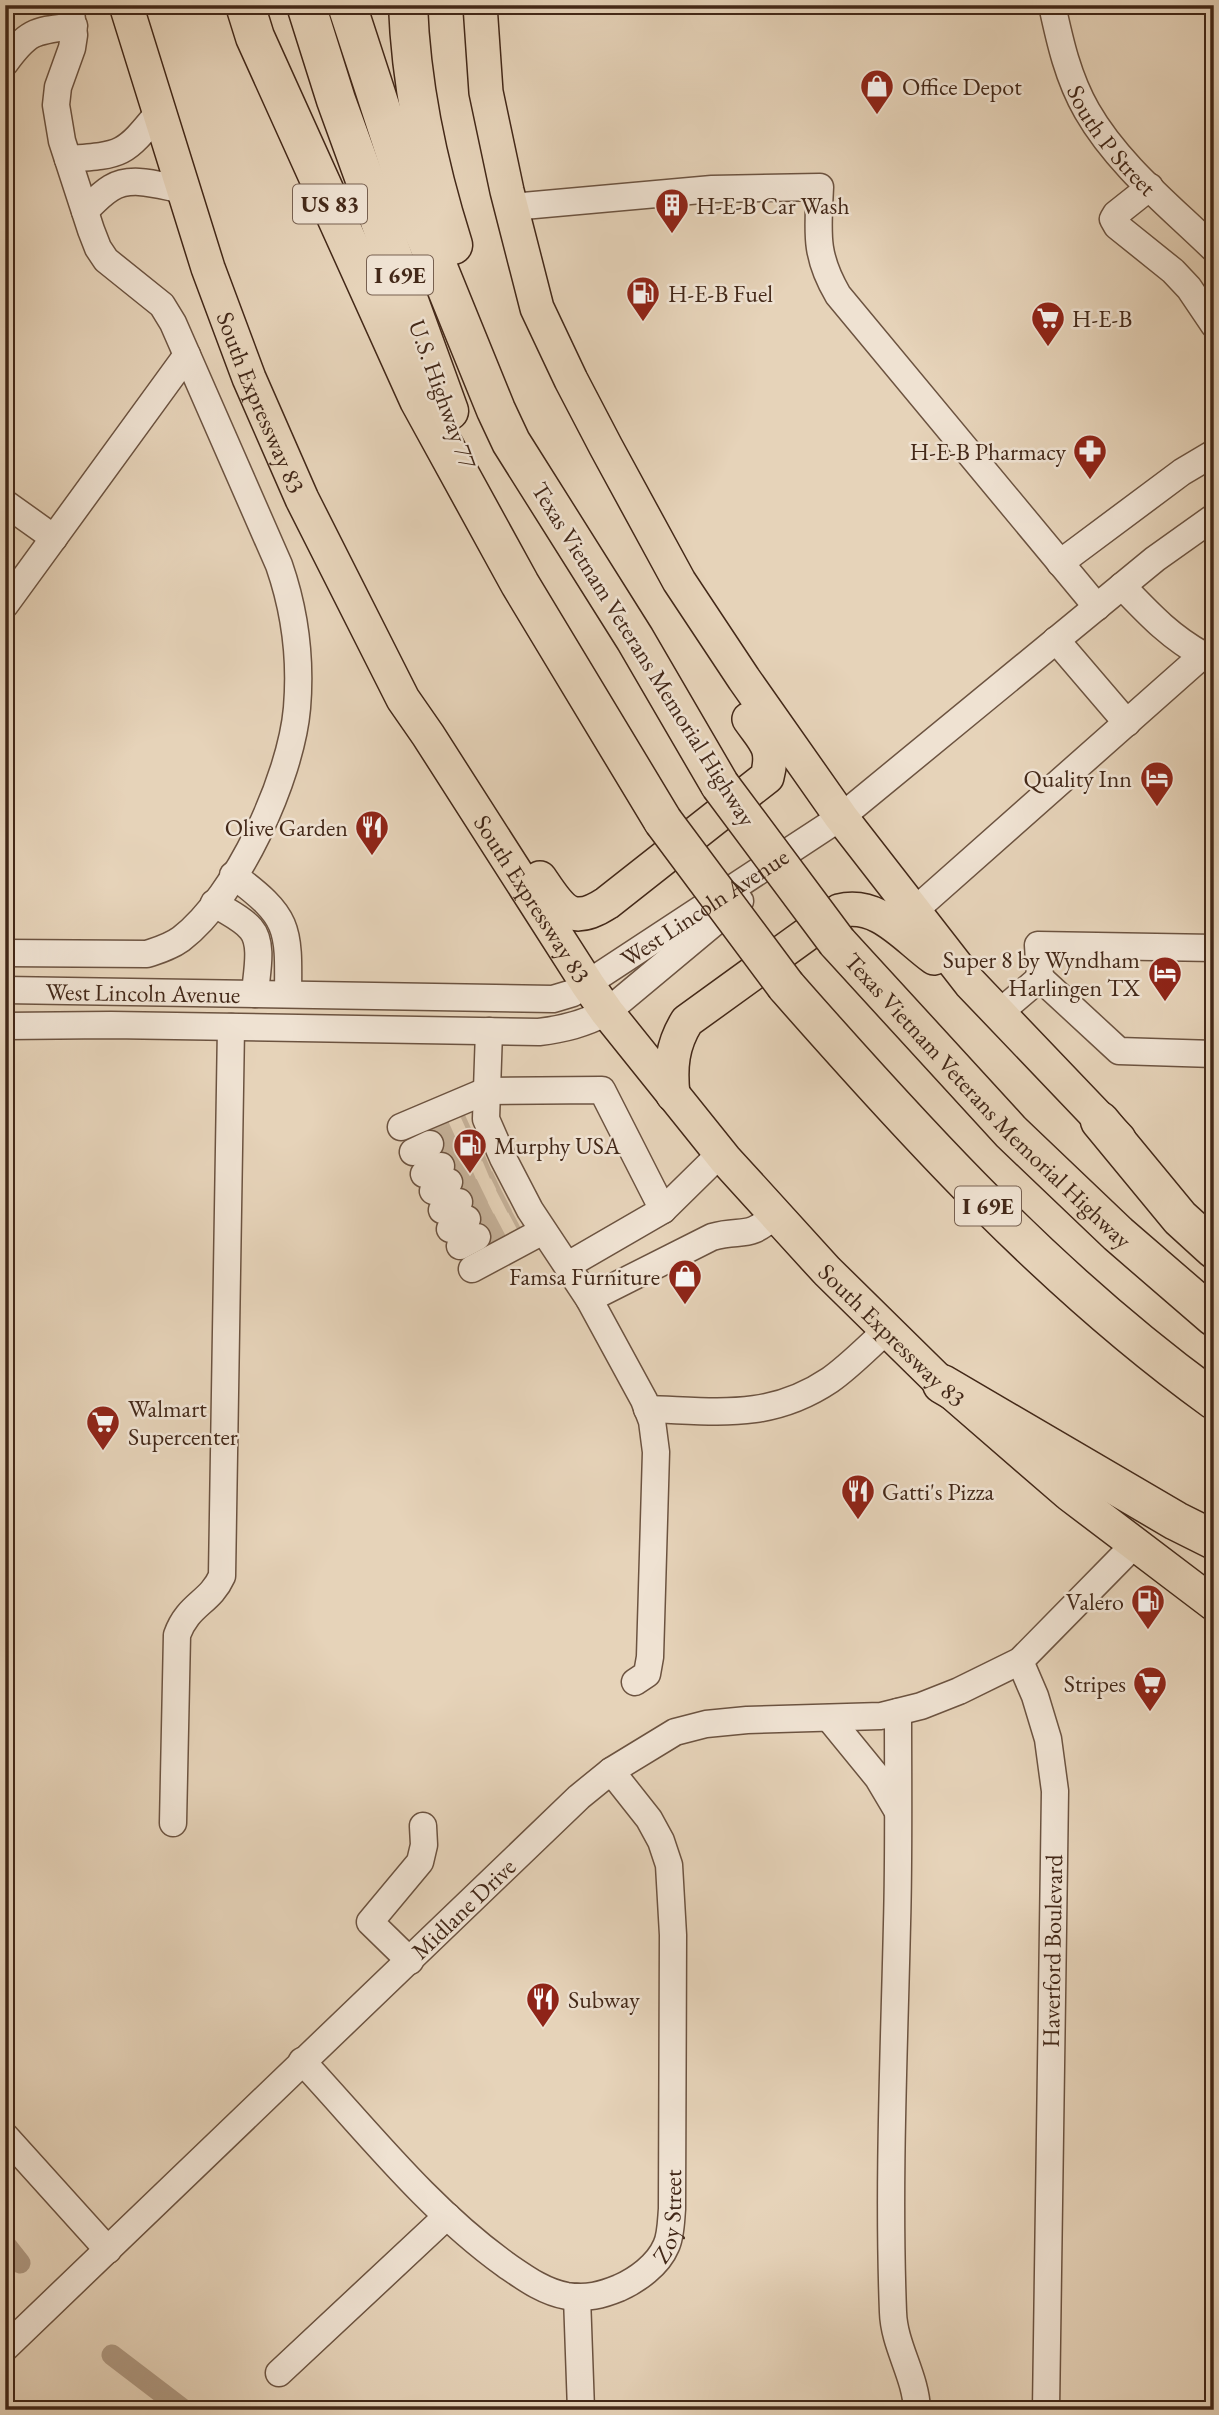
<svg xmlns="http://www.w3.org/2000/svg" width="1219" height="2415" font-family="'EB Garamond',serif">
	<rect width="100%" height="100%" fill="#e6d3b9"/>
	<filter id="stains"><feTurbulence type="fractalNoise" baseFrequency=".00286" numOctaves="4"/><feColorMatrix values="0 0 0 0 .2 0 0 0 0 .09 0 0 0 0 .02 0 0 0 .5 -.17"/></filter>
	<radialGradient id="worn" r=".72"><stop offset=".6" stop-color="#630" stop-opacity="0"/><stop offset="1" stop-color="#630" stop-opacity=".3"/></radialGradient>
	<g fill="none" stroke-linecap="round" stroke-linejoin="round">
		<path stroke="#af9982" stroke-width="21" d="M 5,2244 L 20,2263
			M 112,2355 L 184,2410"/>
		<path stroke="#c5b199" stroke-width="26" stroke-dasharray="26 13" stroke-linecap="butt" d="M 430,1144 L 470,1126
			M 441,1166 L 480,1148
			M 449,1182 L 489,1165
			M 459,1202 L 498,1183
			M 467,1219 L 506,1199
			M 477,1237 L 515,1217"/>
		<g stroke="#6c5340" stroke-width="29">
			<g id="minor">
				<path id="s1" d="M 1052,5 C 1060,42 1068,78 1087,111 C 1118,165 1170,206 1214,249"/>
				<path d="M 5,63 C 29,30 35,31 74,26"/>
				<path d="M 68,159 C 123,155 124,155 159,112"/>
				<path d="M 1150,187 L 1116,214 L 1113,219 L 1117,226 L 1173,271 L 1189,288 L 1214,325"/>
				<path d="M 512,207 L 712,189 L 820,187 C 818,232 814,254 838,295 L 1097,607"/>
				<path d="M 85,211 C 93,203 101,194 111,188 C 132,175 161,186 184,190"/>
				<path d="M 5,503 L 54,538"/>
				<path d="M 1060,563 L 1182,472 L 1214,453"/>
				<path d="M 5,605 L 187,355"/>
				<path d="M 1056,640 L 1127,723"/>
				<path d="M 233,875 C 289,917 289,926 288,994"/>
				<path d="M 214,903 C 225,911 242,918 251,929 C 264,944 256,975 255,994"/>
				<path d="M 914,911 L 1203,655 C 1169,636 1149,614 1122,586"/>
				<path d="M 5,953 L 147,954 C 159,950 170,947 181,939 C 237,896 291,778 297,708 C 301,660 295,611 279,565 L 173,323 L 162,305 L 106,260 L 98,248 L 91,230 L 62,141 L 56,105 L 58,87 L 72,48 L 74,35 L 70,5"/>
				<path d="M 1040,978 L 1038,945 L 1214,948"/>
				<path id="s2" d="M 5,990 L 553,999 L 573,993 L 841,817 L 1155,559 L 1214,517"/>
				<path d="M 999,1013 L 1040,978 L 1119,1051 L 1214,1054"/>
				<path d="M 5,1026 L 111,1025 L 539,1032 C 564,1029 584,1024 607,1012 L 740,901"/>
				<path d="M 489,1031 L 486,1119 L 503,1158 L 530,1210 L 589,1299 L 644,1400 L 652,1421 L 656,1452 L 650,1657 L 647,1674 L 635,1682"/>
				<path d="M 401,1127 L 486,1091 L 602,1090 L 663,1210"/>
				<path d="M 413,1152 L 430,1144"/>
				<path d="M 424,1174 L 441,1166"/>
				<path d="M 433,1191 L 449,1182"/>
				<path d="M 442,1210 L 459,1202"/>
				<path d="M 450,1229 L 467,1219"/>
				<path d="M 460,1246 L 477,1237"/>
				<path d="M 568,1265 L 663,1210 L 721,1153"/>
				<path d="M 472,1269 L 543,1231"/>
				<path d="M 589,1299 L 712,1237 C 743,1228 747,1241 776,1214"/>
				<path d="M 647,1409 C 716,1411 769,1421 830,1380 C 850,1366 869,1346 887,1330"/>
				<path d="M 1020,1661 L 1035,1696 L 1048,1739 L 1055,1791 L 1046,2410"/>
				<path d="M 898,1712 C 898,1783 899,1854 897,1924 C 894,2054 888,2183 893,2312 C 894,2346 916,2376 917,2410"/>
				<path d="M 829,1718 L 878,1778 L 897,1810"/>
				<path d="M 173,1823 L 177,1635 C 188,1604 210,1603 222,1576 L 231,1027"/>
				<path d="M 410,1961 L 370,1922 L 420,1862 L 424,1845 L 423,1826"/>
				<path id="s3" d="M 302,2061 C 367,2131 428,2209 506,2265 C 525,2278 544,2292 567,2296 C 587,2299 602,2295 619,2288 C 637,2280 658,2265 666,2246 C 671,2236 671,2220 672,2209 L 673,1935 L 669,1865 L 661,1841 L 649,1819 L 611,1771"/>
				<path d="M 5,2136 L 108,2250"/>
				<path d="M 577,2297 L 581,2410"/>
				<path id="s4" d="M 5,2348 L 579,1797 L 611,1771 L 675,1732 L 706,1724 L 747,1720 L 881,1716 L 921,1706 L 959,1691 L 1020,1661 L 1134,1545"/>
				<path d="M 279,2373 L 447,2216"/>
			</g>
		</g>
		<g stroke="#432818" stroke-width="36">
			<g id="major">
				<path id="s5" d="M 126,5 L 208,268 L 249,378 L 302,499 L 403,699 L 428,735 L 588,985 L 607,1012 L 725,1159 L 827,1271 L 942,1384 L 1069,1494 L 1214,1604"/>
				<path d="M 480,5 L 486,92 L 507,191 L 537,308 L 571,380 L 606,447 L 679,581 L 744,679 L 841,817 L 970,983 L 1119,1139"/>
				<path d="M 540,878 C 561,909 570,927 607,903 L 767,777 C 775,747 765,742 749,719"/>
				<path d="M 673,1095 C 670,1067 672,1045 687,1021 L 839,911 C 878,901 905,937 934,958"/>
			</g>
		</g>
		<g stroke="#432818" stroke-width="41">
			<g id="highway">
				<path d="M 245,5 L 255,37 L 419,400 L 520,584 L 663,821"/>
				<path d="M 306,5 L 336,100 L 449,411"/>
				<path d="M 347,5 L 411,201 L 496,410 L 511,442 L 635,639 L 720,785"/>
				<path d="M 408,5 C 411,88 428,166 453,245"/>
				<path id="s6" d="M 837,942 L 1011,1132 L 1118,1234 L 1214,1317"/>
				<path d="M 786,986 C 918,1136 1051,1282 1214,1400"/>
				<path d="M 1100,1121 L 1180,1218 L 1214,1249"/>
				<path d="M 942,1384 L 1176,1521 L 1214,1540"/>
			</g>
		</g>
		<use href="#minor" stroke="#efe2d2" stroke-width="26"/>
		<use href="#major" stroke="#e6d3b9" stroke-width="33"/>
		<use href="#highway" stroke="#e6d3b9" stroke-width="38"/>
		<g stroke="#432818" stroke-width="41" stroke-linecap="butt">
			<path id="highway-bridge" d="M 720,785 L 837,942
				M 663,821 L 786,986"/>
		</g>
		<use href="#highway-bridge" stroke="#e6d3b9" stroke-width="38"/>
	</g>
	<defs>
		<g id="shop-pin" transform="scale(1.75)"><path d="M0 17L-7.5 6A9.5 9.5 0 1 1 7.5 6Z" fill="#8f2418" stroke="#efe2d2"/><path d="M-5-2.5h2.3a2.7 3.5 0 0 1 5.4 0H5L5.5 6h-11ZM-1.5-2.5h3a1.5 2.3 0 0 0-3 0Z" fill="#fff"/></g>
		<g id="building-pin" transform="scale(1.75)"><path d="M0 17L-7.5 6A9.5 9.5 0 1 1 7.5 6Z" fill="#8f2418" stroke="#efe2d2"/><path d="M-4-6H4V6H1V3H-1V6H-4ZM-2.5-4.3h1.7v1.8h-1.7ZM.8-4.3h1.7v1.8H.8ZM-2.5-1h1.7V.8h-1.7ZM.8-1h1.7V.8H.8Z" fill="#fff"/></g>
		<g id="fuel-pin" transform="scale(1.75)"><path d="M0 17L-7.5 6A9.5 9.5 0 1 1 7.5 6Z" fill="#8f2418" stroke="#efe2d2"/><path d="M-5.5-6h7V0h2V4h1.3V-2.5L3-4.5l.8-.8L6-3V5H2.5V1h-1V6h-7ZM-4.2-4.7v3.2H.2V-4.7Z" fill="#fff"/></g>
		<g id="supermarket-pin" transform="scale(1.75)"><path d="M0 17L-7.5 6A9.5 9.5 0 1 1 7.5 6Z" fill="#8f2418" stroke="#efe2d2"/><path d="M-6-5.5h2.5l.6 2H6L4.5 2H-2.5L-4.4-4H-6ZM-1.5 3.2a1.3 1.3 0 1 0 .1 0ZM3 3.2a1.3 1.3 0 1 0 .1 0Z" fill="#fff"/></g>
		<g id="pharmacy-pin" transform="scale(1.75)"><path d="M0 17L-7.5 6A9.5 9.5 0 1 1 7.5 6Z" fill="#8f2418" stroke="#efe2d2"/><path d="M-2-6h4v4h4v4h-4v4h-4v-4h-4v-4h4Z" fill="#fff"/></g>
		<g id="hotel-pin" transform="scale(1.75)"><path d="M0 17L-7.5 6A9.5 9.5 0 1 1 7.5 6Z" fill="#8f2418" stroke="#efe2d2"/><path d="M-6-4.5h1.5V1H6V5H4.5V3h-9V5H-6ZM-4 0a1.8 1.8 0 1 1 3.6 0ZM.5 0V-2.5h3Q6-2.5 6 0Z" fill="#fff"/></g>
		<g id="restaurant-pin" transform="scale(1.75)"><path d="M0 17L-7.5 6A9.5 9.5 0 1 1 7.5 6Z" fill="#8f2418" stroke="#efe2d2"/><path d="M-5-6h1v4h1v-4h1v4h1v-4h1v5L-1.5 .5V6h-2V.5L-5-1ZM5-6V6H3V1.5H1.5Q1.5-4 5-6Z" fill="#fff"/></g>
	</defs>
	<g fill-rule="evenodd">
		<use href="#shop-pin" x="877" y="86"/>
		<use href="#building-pin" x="672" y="205"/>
		<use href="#fuel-pin" x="643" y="293"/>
		<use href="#supermarket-pin" x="1048" y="318"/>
		<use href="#pharmacy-pin" x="1090" y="451"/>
		<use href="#hotel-pin" x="1157" y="778"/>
		<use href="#restaurant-pin" x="372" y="827"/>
		<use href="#hotel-pin" x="1165" y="973"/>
		<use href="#fuel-pin" x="470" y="1145"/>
		<use href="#shop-pin" x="685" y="1276"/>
		<use href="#supermarket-pin" x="103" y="1422"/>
		<use href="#restaurant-pin" x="858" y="1491"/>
		<use href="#fuel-pin" x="1148" y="1601"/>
		<use href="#supermarket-pin" x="1150" y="1683"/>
		<use href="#restaurant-pin" x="543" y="1999"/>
	</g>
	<g text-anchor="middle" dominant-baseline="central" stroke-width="5" stroke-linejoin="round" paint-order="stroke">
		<g fill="#efe2d2" stroke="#776050" stroke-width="2">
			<rect x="293" y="184.5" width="74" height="39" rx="5"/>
			<rect x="367" y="255.5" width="66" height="39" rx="5"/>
			<rect x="955" y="1186.5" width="66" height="39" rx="5"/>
		</g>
		<g font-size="23" font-weight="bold" fill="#432818">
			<text x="330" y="204">US 83</text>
			<text x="400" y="275">I 69E</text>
			<text x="988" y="1206">I 69E</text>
		</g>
		<g font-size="24" fill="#432818" stroke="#efe2d2" text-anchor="start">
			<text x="902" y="86">Office Depot</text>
			<text x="696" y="205">H-E-B Car Wash</text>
			<text x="668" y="293">H-E-B Fuel</text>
			<text x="1072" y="318">H-E-B</text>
			<text x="1066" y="451" text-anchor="end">H-E-B Pharmacy</text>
			<text x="1132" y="778" text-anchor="end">Quality Inn</text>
			<text x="348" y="827" text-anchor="end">Olive Garden</text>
			<text x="1140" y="959" text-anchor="end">Super 8 by Wyndham<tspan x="1140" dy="28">Harlingen TX</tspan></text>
			<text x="494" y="1145">Murphy USA</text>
			<text x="660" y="1276" text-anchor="end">Famsa Furniture</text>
			<text x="128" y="1408">Walmart<tspan x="128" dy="28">Supercenter</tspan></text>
			<text x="882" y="1491">Gatti's Pizza</text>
			<text x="1124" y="1601" text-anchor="end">Valero</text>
			<text x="1126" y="1683" text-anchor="end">Stripes</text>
			<text x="568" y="1999">Subway</text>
		</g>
		<g font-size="24" fill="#432818" stroke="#efe2d2">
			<text stroke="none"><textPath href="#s1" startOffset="150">South P Street</textPath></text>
			<text transform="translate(443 394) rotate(70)">U.S. Highway 77</text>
			<text stroke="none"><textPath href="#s5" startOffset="420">South Expressway 83</textPath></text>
			<text transform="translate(644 654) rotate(58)">Texas Vietnam Veterans Memorial Highway</text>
			<text stroke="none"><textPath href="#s5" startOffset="987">South Expressway 83</textPath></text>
			<text stroke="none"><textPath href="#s2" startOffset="726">West Lincoln Avenue</textPath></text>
			<text stroke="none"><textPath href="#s2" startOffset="138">West Lincoln Avenue</textPath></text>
			<text stroke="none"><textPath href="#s6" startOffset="219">Texas Vietnam Veterans Memorial Highway</textPath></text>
			<text stroke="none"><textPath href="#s5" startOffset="1554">South Expressway 83</textPath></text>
			<text stroke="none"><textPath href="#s4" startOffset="635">Midlane Drive</textPath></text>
			<text transform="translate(1052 1951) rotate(-89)">Haverford Boulevard</text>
			<text stroke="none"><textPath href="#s3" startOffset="506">Zoy Street</textPath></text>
		</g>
	</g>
	<rect width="1219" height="2415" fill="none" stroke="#e6d3b9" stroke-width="28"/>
	<rect x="7" y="7" width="1205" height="2401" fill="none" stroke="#432818" stroke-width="3.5"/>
	<rect x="14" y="14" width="1191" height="2387" fill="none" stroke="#432818" stroke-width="2"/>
	<rect width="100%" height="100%" filter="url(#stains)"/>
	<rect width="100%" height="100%" fill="url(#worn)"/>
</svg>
